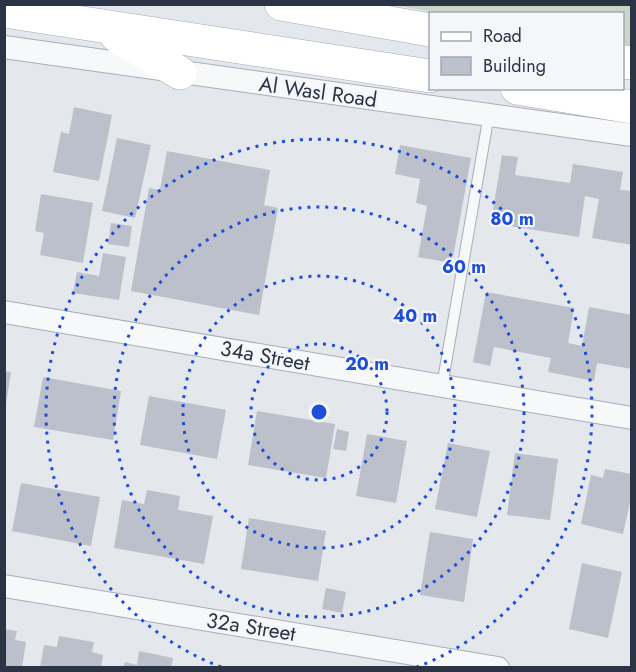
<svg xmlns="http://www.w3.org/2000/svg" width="636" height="672" font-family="Jost,sans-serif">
	<rect width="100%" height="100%" fill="#e4e7ec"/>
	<path fill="#c9d6c5" d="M 394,5 L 631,5 L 631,46 L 623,44 L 622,14 L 445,14 Z"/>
	<path fill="#bbc0ca" d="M 74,107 L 112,115 L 99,181 L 53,172 L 61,132 L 69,134 Z
		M 117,138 L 151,145 L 135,218 L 102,211 Z
		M 400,145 L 471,158 L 452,263 L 418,257 L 427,206 L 416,203 L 420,179 L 395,174 Z
		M 167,151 L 270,170 L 264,205 L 278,208 L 259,315 L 131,291 L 149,188 L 160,190 Z
		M 502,155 L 518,157 L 515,175 L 570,183 L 573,164 L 623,172 L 620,190 L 632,191 L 632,245 L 592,238 L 599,199 L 585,196 L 579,237 L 491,223 Z
		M 41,194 L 93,203 L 83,263 L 40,255 L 44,233 L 35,231 Z
		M 111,223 L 132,226 L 129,247 L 108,244 Z
		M 103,253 L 126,257 L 119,300 L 73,293 L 77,272 L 99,276 Z
		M 486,292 L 574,308 L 568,343 L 582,346 L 589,307 L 632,315 L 632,369 L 597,363 L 594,381 L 548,372 L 551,358 L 494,347 L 490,366 L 473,362 Z
		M 4,371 L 11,372 L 6,404 L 4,404 Z
		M 43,377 L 121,391 L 113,440 L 34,427 Z
		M 149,396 L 226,410 L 217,459 L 140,445 Z
		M 257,411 L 335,424 L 326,478 L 248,465 Z
		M 337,429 L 349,432 L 346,451 L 333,449 Z
		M 367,434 L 407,441 L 396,503 L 356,496 Z
		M 448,443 L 490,451 L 477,517 L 435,509 Z
		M 515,453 L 558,459 L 550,520 L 507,515 Z
		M 605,469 L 632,474 L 632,494 L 623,534 L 581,524 L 591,475 L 603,478 Z
		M 21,483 L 100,497 L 91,546 L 12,531 Z
		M 147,490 L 180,496 L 178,510 L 213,516 L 204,564 L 114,548 L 122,500 L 144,504 Z
		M 249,518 L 326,531 L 318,581 L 241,569 Z
		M 430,532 L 473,539 L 464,602 L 420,595 Z
		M 582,563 L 622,572 L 608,638 L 569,629 Z
		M 326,588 L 346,592 L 342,613 L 322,609 Z
		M 4,629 L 17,631 L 15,640 L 26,642 L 22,668 L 4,668 Z
		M 59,636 L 94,642 L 92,652 L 103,655 L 101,668 L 40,668 L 44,645 L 57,647 Z
		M 139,651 L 173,658 L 171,668 L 123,668 L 125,662 L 137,665 Z"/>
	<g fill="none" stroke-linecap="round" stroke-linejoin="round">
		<g stroke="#a9aeb7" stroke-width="12">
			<path id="service" d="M 442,386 L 489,114"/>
		</g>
		<g stroke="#a9aeb7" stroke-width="24">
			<path id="minor" d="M 4,47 L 632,135
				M 4,312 L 632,418
				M 4,586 L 498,668"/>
		</g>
		<g stroke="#a3abb8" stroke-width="34">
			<path id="primary" d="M 281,4 L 430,30
				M 4,11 L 430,76
				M 117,36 L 180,73
				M 622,62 L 632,63
				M 517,88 L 632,107"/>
		</g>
		<use href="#service" stroke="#f7f8fa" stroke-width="10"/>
		<use href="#minor" stroke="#f7f8fa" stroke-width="22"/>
		<use href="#primary" stroke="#fff" stroke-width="33"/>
	</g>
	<g fill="none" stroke="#1d4ed8" stroke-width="3" stroke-dasharray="3 6">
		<circle cx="319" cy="412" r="68"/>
		<circle cx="319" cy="412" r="136"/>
		<circle cx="319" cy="412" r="205"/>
		<path d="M221 667A273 273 0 1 1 417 667"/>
	</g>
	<g text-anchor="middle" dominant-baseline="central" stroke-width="4.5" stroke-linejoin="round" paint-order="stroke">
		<g font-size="21" fill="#2b3445" stroke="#f4f6f9">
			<text transform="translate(318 92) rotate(8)">Al Wasl Road</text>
			<text transform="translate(265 356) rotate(10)">34a Street</text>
			<text transform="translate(251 627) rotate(9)">32a Street</text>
		</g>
	</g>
	<circle cx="319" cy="412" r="9" fill="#1d4ed8" stroke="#f4f6f9" stroke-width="3"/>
	<g font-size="18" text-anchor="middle" font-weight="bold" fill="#1d4ed8" stroke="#f4f6f9" stroke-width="4.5" stroke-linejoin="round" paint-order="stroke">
		<text x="512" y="225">80 m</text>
		<text x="464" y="273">60 m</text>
		<text x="415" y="322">40 m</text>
		<text x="367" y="370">20 m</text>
	</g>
	<rect width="636" height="672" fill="none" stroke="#2b3445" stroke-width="12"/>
	<rect x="429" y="12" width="195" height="78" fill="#f4f6f9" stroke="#a4a8b1" stroke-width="1.5"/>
	<rect x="441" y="32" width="30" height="9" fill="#ffffff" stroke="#a4a8b1" stroke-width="1.5"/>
	<text x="483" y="42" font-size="18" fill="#2b3445">Road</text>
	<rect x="441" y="57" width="30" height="18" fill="#bbc0ca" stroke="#a4a8b1" stroke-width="1.5"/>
	<text x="483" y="72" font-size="18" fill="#2b3445">Building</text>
</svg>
